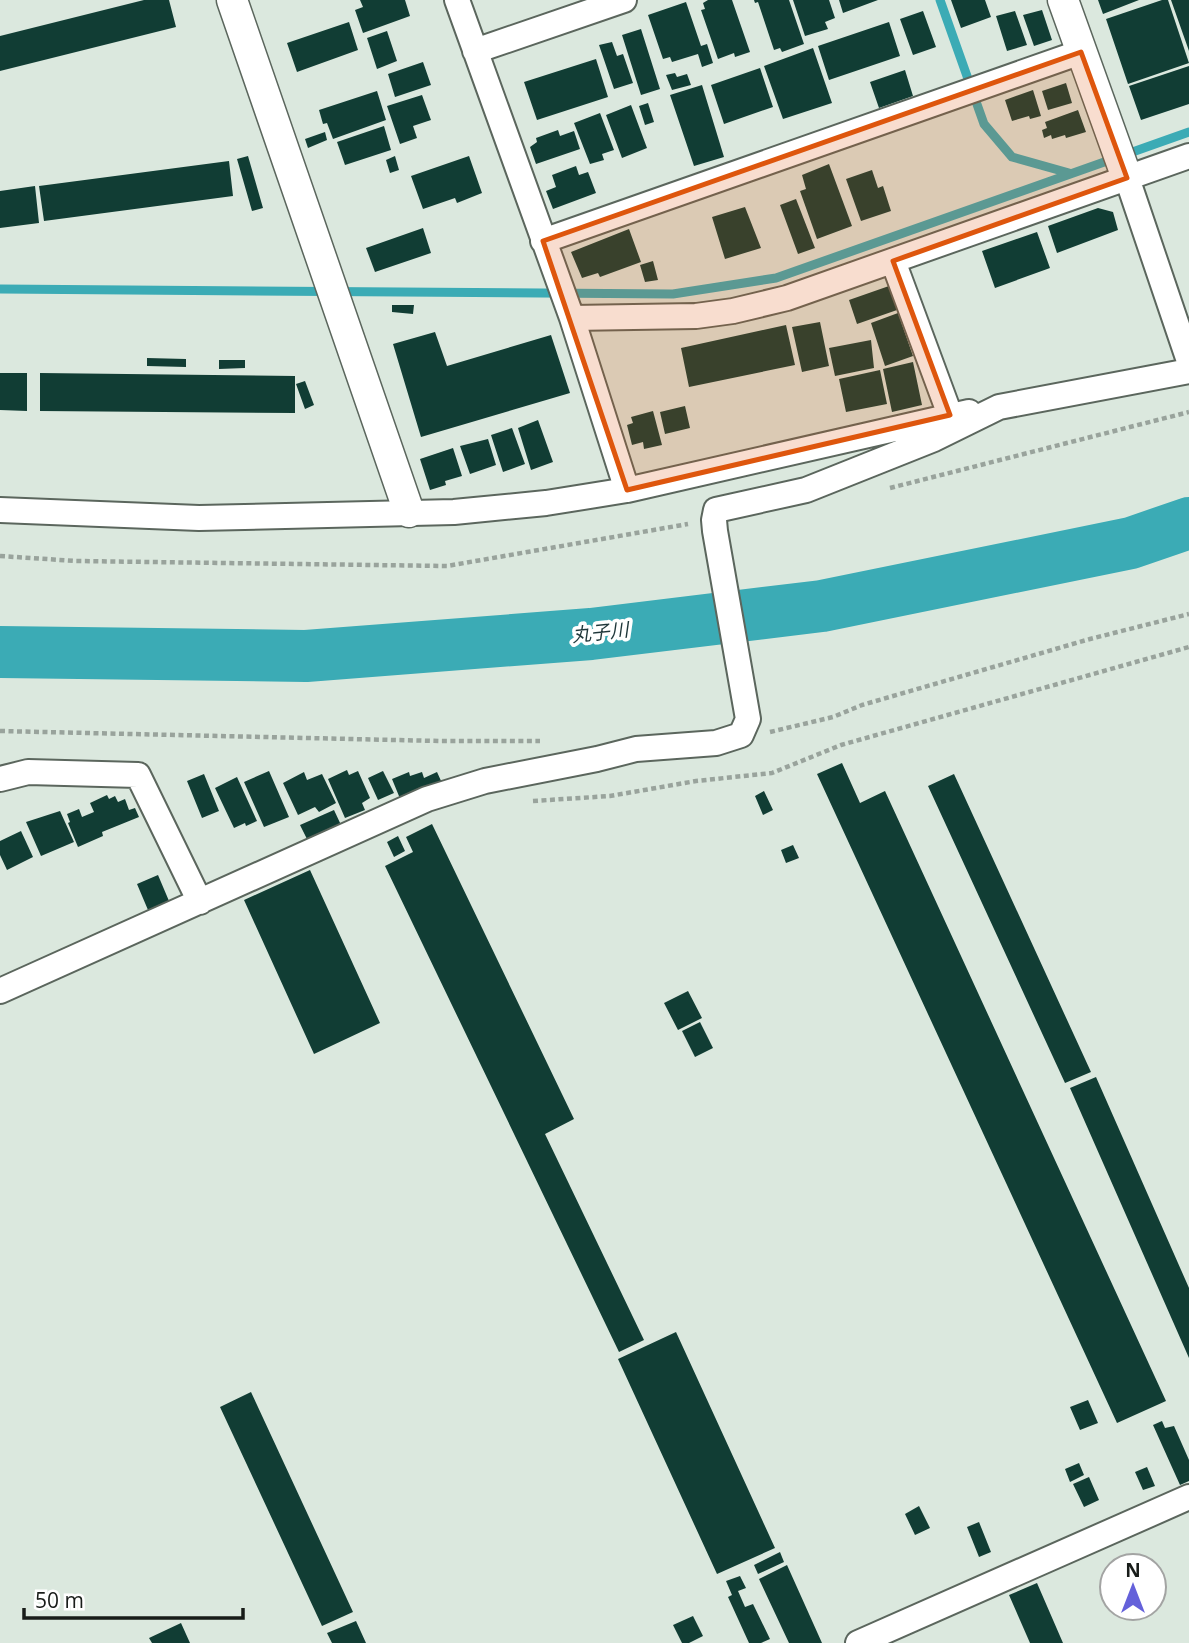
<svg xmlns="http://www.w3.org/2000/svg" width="1189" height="1643" font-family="'Open Sans','Noto Sans JP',sans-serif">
	<rect width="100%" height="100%" fill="#dbe8de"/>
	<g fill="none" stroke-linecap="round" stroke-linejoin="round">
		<path stroke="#3babb5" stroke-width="9" d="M 940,0 L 984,124 L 1012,157 L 1069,173
			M 0,289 L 673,294 L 776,278 L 1189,132"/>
		<path stroke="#3babb5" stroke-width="52" d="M 0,652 L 306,656 L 591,634 L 822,606 L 1131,543 L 1189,523"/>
	</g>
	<path fill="#113d34" d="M 144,0 L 169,0 L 176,27 L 0,71 L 0,36 Z
		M 360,0 L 405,0 L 410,16 L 363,33 L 355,10 L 363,7 Z
		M 708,0 L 732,0 L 750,52 L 735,57 L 734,53 L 718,59 L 701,10 L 705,9 L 703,3 Z
		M 754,0 L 789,0 L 804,44 L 782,52 L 780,48 L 774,50 L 758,2 L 755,3 Z
		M 793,0 L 829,0 L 835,18 L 825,22 L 828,29 L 805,36 Z
		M 839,0 L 878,0 L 843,13 Z
		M 951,0 L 985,0 L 991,17 L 961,28 Z
		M 1098,0 L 1139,0 L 1103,14 Z
		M 1162,0 L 1168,0 L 1189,63 L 1128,84 L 1106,19 Z
		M 1171,0 L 1189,0 L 1189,51 Z
		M 686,2 L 701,46 L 707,44 L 713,63 L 702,67 L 698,54 L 672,62 L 670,57 L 663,59 L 648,15 Z
		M 1042,10 L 1052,40 L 1034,46 L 1023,15 Z
		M 923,11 L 936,47 L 913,55 L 900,19 Z
		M 1015,11 L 1027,45 L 1007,51 L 996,16 Z
		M 349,22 L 358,50 L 297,72 L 287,43 Z
		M 889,22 L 900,56 L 829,80 L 818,46 Z
		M 641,29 L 660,89 L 641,95 L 622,35 Z
		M 387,31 L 397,61 L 377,69 L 367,38 Z
		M 612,42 L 617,56 L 623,54 L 633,83 L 614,89 L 599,45 Z
		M 813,48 L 832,103 L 783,119 L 764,66 Z
		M 596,59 L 608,97 L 537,120 L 524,82 Z
		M 423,62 L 431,85 L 395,97 L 388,74 Z
		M 1189,66 L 1189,104 L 1141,120 L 1129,86 Z
		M 760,68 L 773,107 L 724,124 L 711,85 Z
		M 905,70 L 913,96 L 879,108 L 870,82 Z
		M 675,73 L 677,77 L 687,74 L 691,85 L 672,90 L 666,75 Z
		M 1066,83 L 1072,103 L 1048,110 L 1042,91 Z
		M 702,85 L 724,157 L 694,166 L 670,95 Z
		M 1033,90 L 1041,116 L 1030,119 L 1029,116 L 1012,121 L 1005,100 Z
		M 377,91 L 386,120 L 333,139 L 327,123 L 323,124 L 319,110 Z
		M 422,95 L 431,120 L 413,126 L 417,138 L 400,144 L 387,106 Z
		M 648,103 L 654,122 L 645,125 L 639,106 Z
		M 631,105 L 647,148 L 622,158 L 606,115 Z
		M 1078,110 L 1086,132 L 1066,138 L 1065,135 L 1052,139 L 1051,135 L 1044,138 L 1042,130 L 1047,128 L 1045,122 Z
		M 600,113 L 614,150 L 602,154 L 604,160 L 590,164 L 574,123 Z
		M 384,126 L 391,150 L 345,165 L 337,142 Z
		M 558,130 L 560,136 L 574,131 L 580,149 L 536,164 L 530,147 L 537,142 L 536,138 Z
		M 325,132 L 327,140 L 308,148 L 305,139 Z
		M 248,156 L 263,208 L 252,211 L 237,159 Z
		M 395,156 L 399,170 L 390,173 L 386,160 Z
		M 469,156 L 482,193 L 457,203 L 455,198 L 423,209 L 411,176 Z
		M 229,161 L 233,196 L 44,221 L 39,186 Z
		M 829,164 L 852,226 L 817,239 L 800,191 L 806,189 L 802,175 Z
		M 576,166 L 579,175 L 588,172 L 596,193 L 553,209 L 546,191 L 556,187 L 552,175 Z
		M 872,170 L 878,188 L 883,186 L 891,211 L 861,221 L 846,179 Z
		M 35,186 L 39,223 L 0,228 L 0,191 Z
		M 796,199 L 815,248 L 798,254 L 780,205 Z
		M 745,207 L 761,248 L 725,259 L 712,217 Z
		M 1098,208 L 1113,212 L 1118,230 L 1057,253 L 1048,226 Z
		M 423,228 L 431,253 L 375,272 L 366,248 Z
		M 629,229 L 641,262 L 600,277 L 598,273 L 582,278 L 571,252 Z
		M 1037,232 L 1050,268 L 995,288 L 982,251 Z
		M 653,261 L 658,280 L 645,282 L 640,265 Z
		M 889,286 L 897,310 L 857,324 L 849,300 Z
		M 392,305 L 414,305 L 413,314 L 392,312 Z
		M 898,313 L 913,356 L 885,366 L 871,323 Z
		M 820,322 L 829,366 L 802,372 L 792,327 Z
		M 786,325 L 795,365 L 689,387 L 681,348 Z
		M 435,332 L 447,366 L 551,335 L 570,393 L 421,437 L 393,344 Z
		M 871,340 L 874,368 L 835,376 L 829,348 Z
		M 147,358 L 186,359 L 186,367 L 147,366 Z
		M 219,360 L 245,360 L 245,368 L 219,369 Z
		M 913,362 L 922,405 L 892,412 L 883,369 Z
		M 880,370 L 887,404 L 846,412 L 839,379 Z
		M 0,373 L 27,373 L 27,411 L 0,410 Z
		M 40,373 L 295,376 L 295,413 L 40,411 Z
		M 305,381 L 314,405 L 305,409 L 296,384 Z
		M 685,406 L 690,428 L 665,434 L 660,412 Z
		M 653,411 L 662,445 L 644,449 L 643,442 L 632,445 L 627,425 L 633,423 L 631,417 Z
		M 538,420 L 553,462 L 531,470 L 518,428 Z
		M 512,428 L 525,464 L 503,472 L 491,435 Z
		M 488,439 L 496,465 L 470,474 L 460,446 Z
		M 453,448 L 462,476 L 445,481 L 446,485 L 430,490 L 420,459 Z
		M 842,763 L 860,803 L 885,791 L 1166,1401 L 1117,1423 L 817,774 Z
		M 347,770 L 349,775 L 358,771 L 370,798 L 362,803 L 365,810 L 345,818 L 328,779 Z
		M 269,771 L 289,817 L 264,827 L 244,782 Z
		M 383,771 L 394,793 L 378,800 L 368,778 Z
		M 304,772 L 307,780 L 322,774 L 336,803 L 319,812 L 315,807 L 298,815 L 283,783 Z
		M 409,772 L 410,776 L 422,772 L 424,778 L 437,772 L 442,783 L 401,801 L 392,779 Z
		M 204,774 L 219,811 L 202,818 L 187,781 Z
		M 954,774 L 1091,1072 L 1065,1083 L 928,786 Z
		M 237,777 L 257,821 L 246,826 L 245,823 L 234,828 L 215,788 Z
		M 764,791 L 773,810 L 763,815 L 755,796 Z
		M 107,795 L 109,799 L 115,796 L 118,802 L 125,799 L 129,810 L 135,808 L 139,817 L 102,832 L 103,836 L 78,847 L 68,823 L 70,822 L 67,814 L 79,809 L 82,817 L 94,812 L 90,803 Z
		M 334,810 L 341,825 L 307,839 L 300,825 Z
		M 60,811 L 74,842 L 41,856 L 26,822 Z
		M 432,824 L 574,1119 L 545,1134 L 644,1340 L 619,1352 L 385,866 L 413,852 L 406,837 Z
		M 21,831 L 33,857 L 7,870 L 0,855 L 0,841 Z
		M 398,836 L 405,851 L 394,857 L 387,842 Z
		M 793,845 L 799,858 L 786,863 L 781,850 Z
		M 310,870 L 380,1023 L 314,1054 L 244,900 Z
		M 158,875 L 169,901 L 148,910 L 137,884 Z
		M 688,991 L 702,1018 L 678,1030 L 664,1003 Z
		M 700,1022 L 713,1048 L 695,1057 L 682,1031 Z
		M 1096,1077 L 1189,1288 L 1189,1358 L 1070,1088 Z
		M 676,1332 L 775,1548 L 717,1574 L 618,1359 Z
		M 251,1392 L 353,1612 L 322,1626 L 220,1407 Z
		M 1088,1400 L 1098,1423 L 1080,1430 L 1070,1407 Z
		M 1162,1421 L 1165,1428 L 1174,1426 L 1189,1460 L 1189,1481 L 1180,1485 L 1153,1425 Z
		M 1079,1463 L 1084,1475 L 1070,1482 L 1065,1469 Z
		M 1147,1467 L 1155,1486 L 1143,1490 L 1135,1472 Z
		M 1089,1477 L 1099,1500 L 1084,1507 L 1073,1484 Z
		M 919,1506 L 930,1528 L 915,1535 L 905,1514 Z
		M 979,1522 L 991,1552 L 979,1557 L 967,1527 Z
		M 780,1552 L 784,1562 L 758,1574 L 754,1565 Z
		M 787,1565 L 822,1643 L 789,1643 L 759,1579 Z
		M 740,1576 L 746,1588 L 738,1591 L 745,1607 L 753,1604 L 770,1639 L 761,1643 L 749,1643 L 728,1597 L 732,1595 L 726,1581 Z
		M 1037,1583 L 1063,1643 L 1030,1643 L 1009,1595 Z
		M 693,1616 L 703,1636 L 689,1643 L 682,1643 L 673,1625 Z
		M 356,1621 L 366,1643 L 332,1643 L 327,1633 Z
		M 181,1623 L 190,1643 L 152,1643 L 149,1638 Z"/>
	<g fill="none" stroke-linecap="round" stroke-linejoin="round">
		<g stroke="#5b665d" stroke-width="28">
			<path id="minor" d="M 457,0 L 572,318 L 627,490
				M 475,51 L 624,0
				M 1127,178 L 1189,361
				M 543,241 L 1081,52
				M 893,261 L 950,415
				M 572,318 L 696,316 L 733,311 L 787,298 L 1189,156
				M 0,510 L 199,518 L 454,512 L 546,503 L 627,490 L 969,412
				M 0,779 L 28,772 L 138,775 L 200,902
				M 0,991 L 427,799 L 485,781 L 597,759 L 636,749 L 716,743 L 741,735 L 748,719 L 715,531 L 714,520 L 716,510 L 806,490 L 934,439 L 999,407 L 1189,371
				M 858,1643 L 1189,1497"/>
		</g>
		<g stroke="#5b665d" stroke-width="33">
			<path id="tertiary" d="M 232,0 L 409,512
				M 1063,0 L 1127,178"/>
		</g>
		<path stroke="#99a39c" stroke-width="4.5" stroke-dasharray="5 3.5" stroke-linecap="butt" d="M 890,488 L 1189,412
			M 0,556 L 76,561 L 447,566 L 688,524
			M 0,731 L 439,741 L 540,741
			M 770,732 L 833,717 L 862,705 L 1090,639 L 1189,614
			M 533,801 L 610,796 L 696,781 L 772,773 L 841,745 L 1189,647"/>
		<use href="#minor" stroke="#fff" stroke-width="24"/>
		<use href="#tertiary" stroke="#fff" stroke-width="30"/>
	</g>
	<path fill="#de560d" fill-opacity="0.2" stroke="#de560d" stroke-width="5" stroke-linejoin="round" d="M 1081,52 L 1127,178 L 893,261 L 950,415 L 627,490 L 543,241 Z"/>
	<g text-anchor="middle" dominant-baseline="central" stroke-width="7" stroke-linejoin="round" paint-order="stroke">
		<g font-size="19" font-style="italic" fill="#1f373a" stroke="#fff">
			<text transform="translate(600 632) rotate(-6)">丸子川</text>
		</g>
	</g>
	<g transform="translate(1133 1587)"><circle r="33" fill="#ffffff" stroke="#a3a4a3" stroke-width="2"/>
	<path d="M0-5L12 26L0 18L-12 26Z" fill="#6461da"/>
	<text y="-10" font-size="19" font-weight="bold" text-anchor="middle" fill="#181c19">N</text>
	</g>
	<path d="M24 1608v10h219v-10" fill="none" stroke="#181c19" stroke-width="3.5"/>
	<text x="35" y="1608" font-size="21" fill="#181c19" stroke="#ffffff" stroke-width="5" paint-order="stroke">50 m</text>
</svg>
